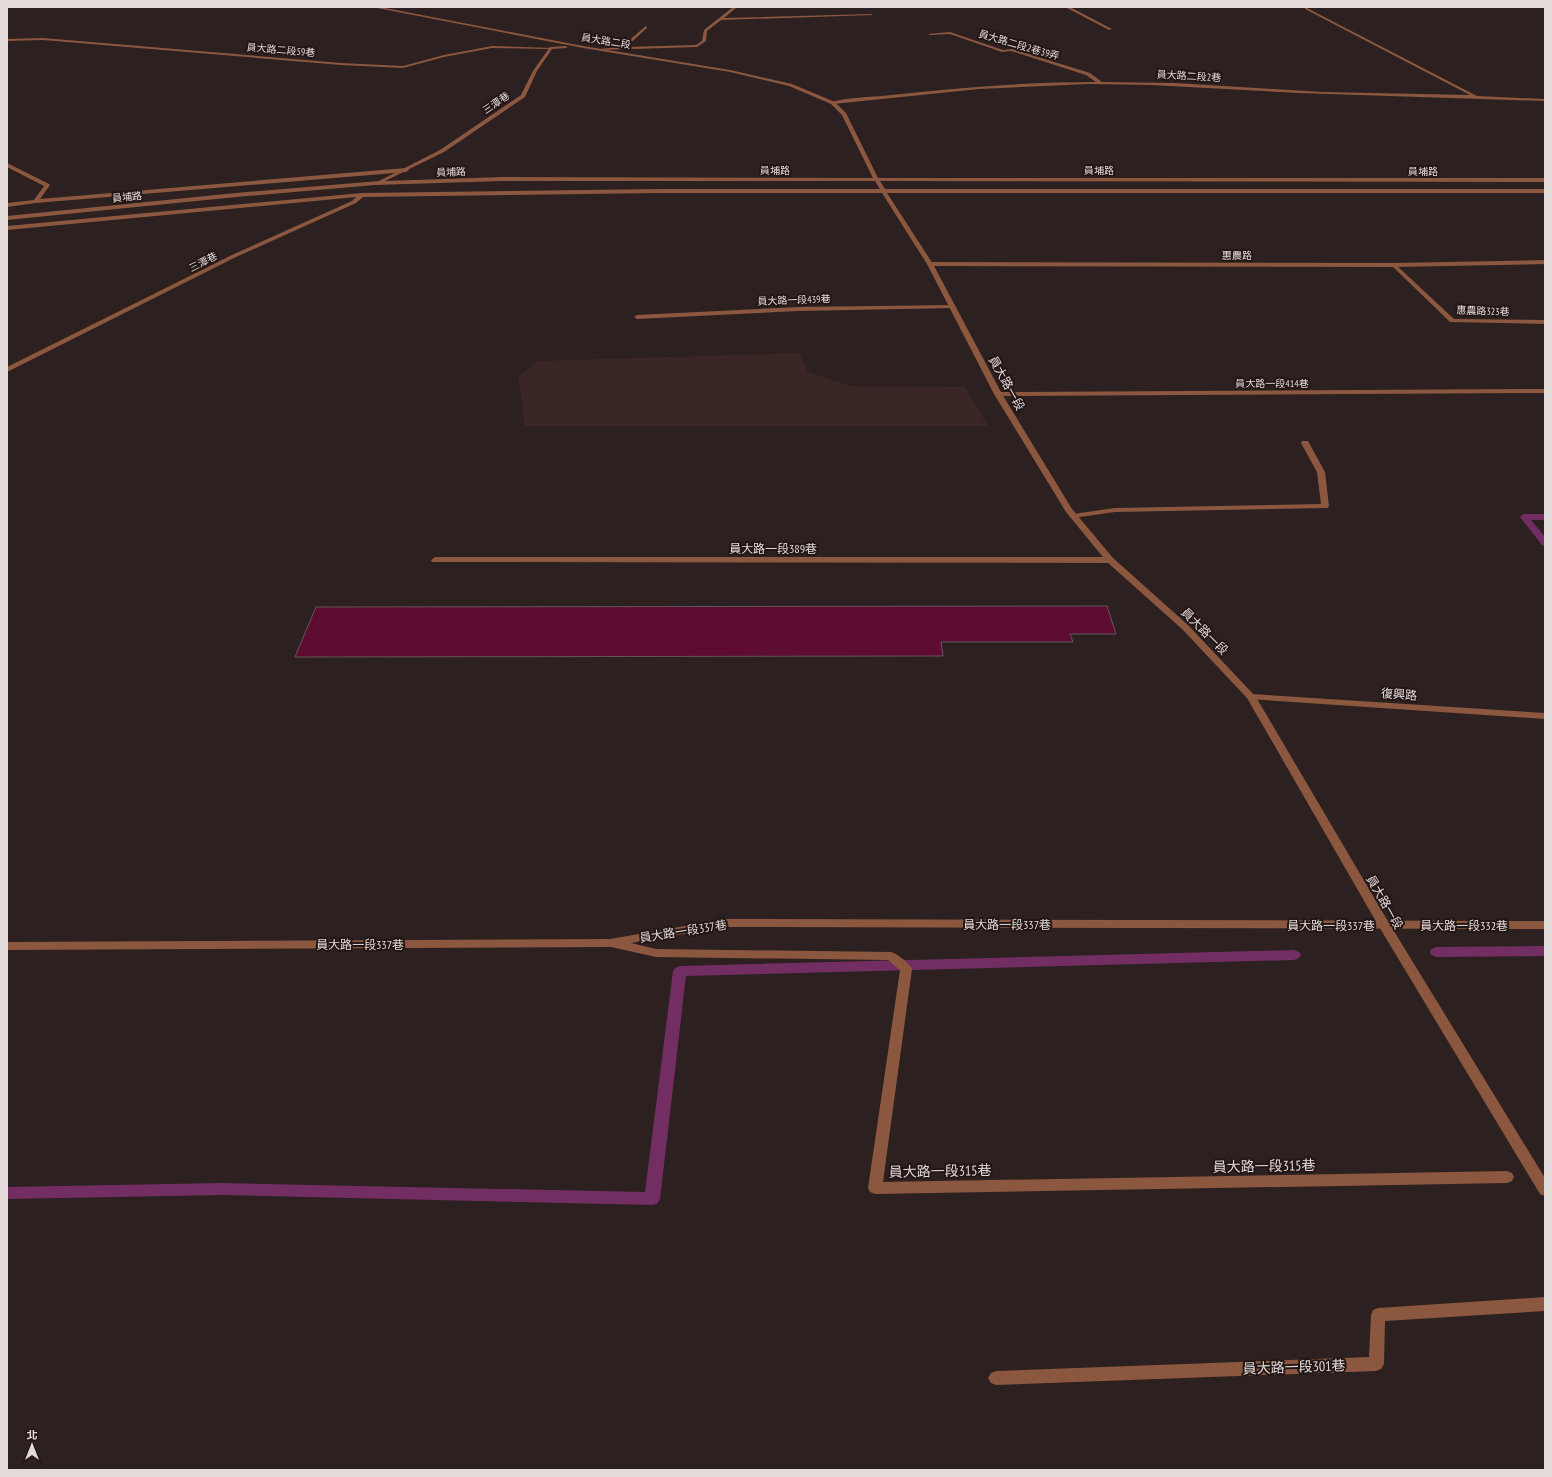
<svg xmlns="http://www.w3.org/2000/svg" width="1552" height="1477" font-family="'PT Sans Narrow','Noto Sans TC',sans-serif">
	<rect width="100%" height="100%" fill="#2c2020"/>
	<path fill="#392625" d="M 799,353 L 808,372 L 851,386 L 965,387 L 988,426 L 525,426 L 518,377 L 538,361 Z"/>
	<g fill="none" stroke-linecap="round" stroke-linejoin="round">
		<path fill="#722e62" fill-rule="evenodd" d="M 1524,514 L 1545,514 L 1545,520 L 1531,520 L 1545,537 L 1545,546 L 1542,545 L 1520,517 Z
			M 1545,946 L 1545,956 L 1436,957 L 1431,955 L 1430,952 L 1431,949 L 1436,947 Z
			M 1294,950 L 1299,952 L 1301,955 L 1299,958 L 1294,960 L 686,976 L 660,1199 L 657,1204 L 652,1205 L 222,1195 L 7,1199 L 7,1187 L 222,1183 L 645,1192 L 673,971 L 675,968 L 680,966 Z"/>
	</g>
	<path fill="#5e0c31" stroke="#64565a" d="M 1107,606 L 1116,634 L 1070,634 L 1073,642 L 941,642 L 943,656 L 295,657 L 316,607 Z"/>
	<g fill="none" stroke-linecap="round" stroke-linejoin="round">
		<path fill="#8c573f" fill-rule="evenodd" d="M 733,7 L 737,7 L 724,18 L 871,14 L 873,15 L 721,20 L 707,31 L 706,41 L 697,47 L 600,50 L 598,49 L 621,47 L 646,26 L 647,28 L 626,47 L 696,45 L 702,41 L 704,30 Z
			M 1065,7 L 1070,7 L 1112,29 L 1109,30 Z
			M 1305,7 L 1477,96 L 1545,99 L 1545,101 L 1298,93 L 1151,85 L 1089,84 L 979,89 L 833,104 L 831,103 C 839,98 870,97 882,96 C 953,88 1025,82 1096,82 L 1086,75 L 1011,51 L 1002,52 L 950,34 L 930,35 L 928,34 L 950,32 L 1003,50 L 1012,49 L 1090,73 L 1102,82 L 1175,83 L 1323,92 L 1470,95 L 1305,9 Z
			M 43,38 L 341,63 L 403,66 L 444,55 L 492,46 L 553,48 L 551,49 L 492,48 L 444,57 L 403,68 L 341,65 L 43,40 L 7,41 L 7,39 Z
			M 7,163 L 49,184 L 50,185 L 40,199 L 406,168 L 409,170 L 406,172 L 36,203 L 7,207 L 7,203 L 34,200 L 44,186 L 7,167 Z
			M 1394,263 L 1454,319 L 1545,320 L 1545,324 L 1450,322 L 1392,266 L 1392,264 Z
			M 952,305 L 954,306 L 954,308 L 798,311 L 637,319 L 634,317 L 637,315 L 798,307 Z
			M 1545,389 L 1545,393 L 998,396 L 994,394 L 998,392 Z
			M 1302,441 L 1308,441 L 1325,472 L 1329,506 L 1328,508 L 1115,512 L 1073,518 L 1069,516 L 1073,514 L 1115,508 L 1321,504 L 1317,472 L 1301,443 Z
			M 435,557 L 1110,557 L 1114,560 L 1110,563 L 432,562 L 431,560 Z
			M 725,919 L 1545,921 L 1545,929 L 725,927 L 631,943 L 656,949 L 891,952 C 898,954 908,962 912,969 L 883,1182 L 1507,1171 L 1512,1173 L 1514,1177 L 1512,1181 L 1507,1183 L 875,1194 L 870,1192 L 868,1188 L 900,970 L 888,960 L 656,957 L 611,947 L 7,950 L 7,942 L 610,939 Z
			M 1545,1297 L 1545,1311 L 1385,1321 L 1384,1364 L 1381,1369 L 1376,1371 L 996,1385 L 991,1383 L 988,1378 L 991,1373 L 996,1371 L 1369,1357 L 1371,1315 L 1373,1310 L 1378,1308 Z"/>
		<path fill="#8c573f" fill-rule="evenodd" d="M 1545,260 L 1545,264 L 1394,267 L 930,266 L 927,264 L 930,262 L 1394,263 Z
			M 1251,694 L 1545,713 L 1545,719 L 1248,699 L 1246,697 L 1248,695 Z"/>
		<path fill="#8c573f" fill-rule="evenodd" d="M 372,7 L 380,7 L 583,46 L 730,70 L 792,84 L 835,102 L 846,113 L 878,178 L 1545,178 L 1545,182 L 880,181 L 885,189 L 1545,189 L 1545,193 L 887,193 L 933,264 L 1002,394 L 1072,509 L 1113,558 L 1188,625 L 1256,697 L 1389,923 L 1545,1178 L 1545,1196 L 1540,1194 L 1378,925 L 1247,698 L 1182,629 L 1107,562 L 1066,512 L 994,394 L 927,264 L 882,193 L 662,193 L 363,197 L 356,203 L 236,257 L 7,372 L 7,367 L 232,255 L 352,201 L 356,197 L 7,230 L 7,226 L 362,193 L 662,189 L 880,189 L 875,181 L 502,181 L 375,185 L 236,197 L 7,220 L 7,216 L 236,193 L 379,181 L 440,150 L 521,95 L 533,71 L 550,47 L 566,46 L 567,48 L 552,49 L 537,71 L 525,97 L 444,152 L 385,181 L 502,177 L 873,178 L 842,115 L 831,104 L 789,86 L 730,72 L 583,48 Z"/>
	</g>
	<g text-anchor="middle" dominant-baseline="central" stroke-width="4" stroke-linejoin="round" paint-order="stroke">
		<g font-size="10" fill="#e3dada" stroke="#231716">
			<text transform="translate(606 41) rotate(9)">員大路二段</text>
			<text transform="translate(1019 45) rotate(16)">員大路二段2巷39弄</text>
			<text transform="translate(281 50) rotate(5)">員大路二段59巷</text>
			<text transform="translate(1189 76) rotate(3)">員大路二段2巷</text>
			<text transform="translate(496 103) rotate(-34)">三潭巷</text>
			<text x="775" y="170">員埔路</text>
			<text x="1099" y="170">員埔路</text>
			<text x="1423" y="171">員埔路</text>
			<text transform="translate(451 172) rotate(-2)">員埔路</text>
			<text transform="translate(127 197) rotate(-6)">員埔路</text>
			<text x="1237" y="255">惠農路</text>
			<text transform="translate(203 262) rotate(-27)">三潭巷</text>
			<text transform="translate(794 300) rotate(-2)">員大路一段439巷</text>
			<text transform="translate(1483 311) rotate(2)">惠農路323巷</text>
			<text x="1272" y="383">員大路一段414巷</text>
		</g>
		<g font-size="12" fill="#e3dada" stroke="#231716">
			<text transform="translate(1007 383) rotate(61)">員大路一段</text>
			<text x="773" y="548">員大路一段389巷</text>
			<text transform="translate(1205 631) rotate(45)">員大路一段</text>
			<text transform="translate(1399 694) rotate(4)">復興路</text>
			<text transform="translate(1385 902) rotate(60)">員大路一段</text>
			<text x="1007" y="924">員大路一段337巷</text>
			<text x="1331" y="925">員大路一段337巷</text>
			<text x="1464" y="925">員大路一段332巷</text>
			<text transform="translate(683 931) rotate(-9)">員大路一段337巷</text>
			<text x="360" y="944">員大路一段337巷</text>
		</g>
		<g font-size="14" fill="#e3dada" stroke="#231716">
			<text transform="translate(1264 1166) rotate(-1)">員大路一段315巷</text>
			<text transform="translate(940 1171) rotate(-1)">員大路一段315巷</text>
			<text transform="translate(1294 1367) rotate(-2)">員大路一段301巷</text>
		</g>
	</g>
	<rect width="1552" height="1477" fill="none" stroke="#e3dada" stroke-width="16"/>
	<g transform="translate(32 1445)" stroke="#231716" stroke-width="3" paint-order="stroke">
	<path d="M0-3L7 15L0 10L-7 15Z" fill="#e3dada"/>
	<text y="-6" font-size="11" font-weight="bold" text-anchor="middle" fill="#e3dada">北</text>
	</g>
</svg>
